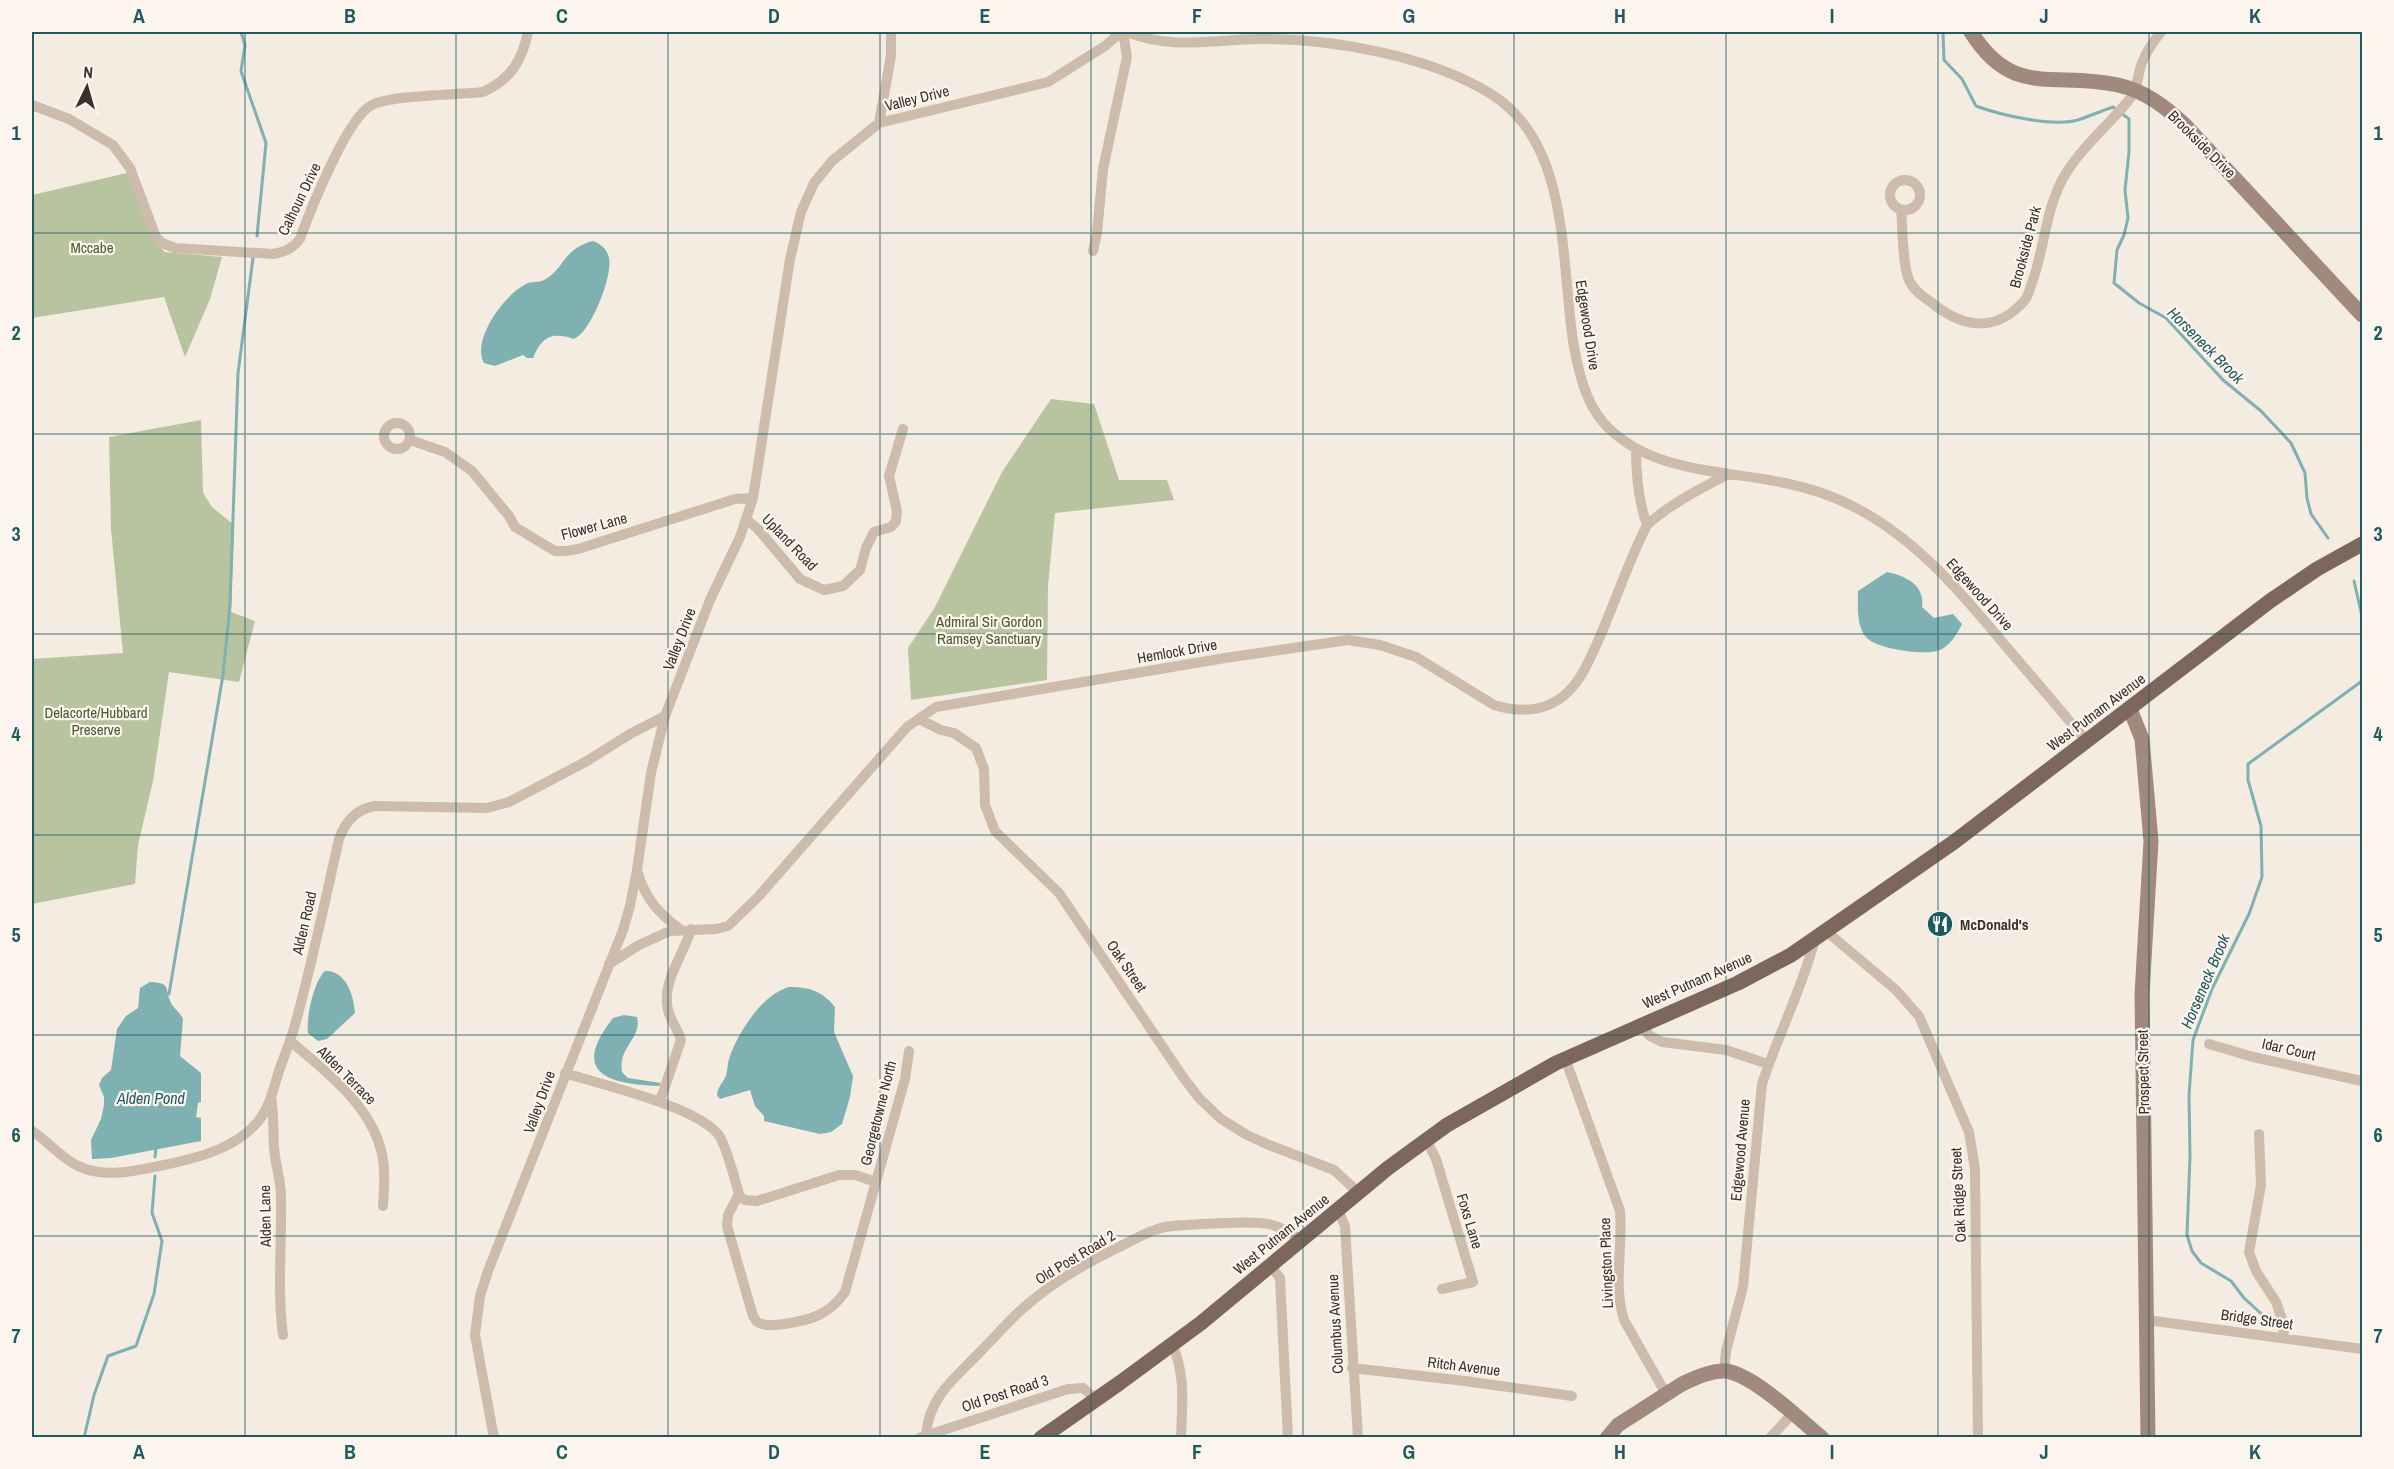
<svg xmlns="http://www.w3.org/2000/svg" width="2394" height="1469" font-family="'Archivo Narrow',sans-serif">
	<rect width="100%" height="100%" fill="#f4ebe1"/>
	<path fill="#b8c4a0" d="M 127,173 L 158,245 L 165,252 L 222,257 L 210,299 L 185,357 L 164,297 L 32,318 L 32,195 Z
		M 1051,399 L 1094,404 L 1119,480 L 1167,480 L 1174,500 L 1055,513 L 1048,586 L 1047,680 L 911,700 L 908,648 L 935,607 L 1002,472 Z
		M 201,420 L 203,493 L 212,507 L 234,525 L 231,612 L 255,621 L 239,682 L 169,672 L 153,781 L 138,845 L 135,884 L 32,904 L 32,659 L 123,653 L 111,529 L 109,437 Z"/>
	<path fill="#7fb0b2" d="M 593,241 C 601,244 607,249 609,258 C 613,276 591,332 574,339 C 552,332 542,336 533,358 L 527,358 L 523,355 L 495,366 L 484,363 C 471,340 505,294 526,284 C 532,281 539,283 544,280 C 565,269 562,249 593,241 Z
		M 1887,572 C 1905,576 1925,584 1922,607 L 1934,618 L 1953,614 L 1962,624 C 1957,634 1949,648 1937,651 C 1922,655 1876,649 1866,637 C 1856,626 1858,604 1858,591 Z
		M 325,971 C 346,970 354,996 355,1013 L 327,1039 L 318,1041 L 308,1033 C 306,1017 314,981 325,971 Z
		M 150,982 C 172,983 164,988 171,1003 C 174,1009 180,1012 183,1019 L 180,1056 L 201,1073 L 201,1102 L 198,1103 L 196,1117 L 201,1118 L 201,1141 L 111,1158 L 92,1159 L 91,1140 L 101,1119 L 104,1105 L 104,1097 L 99,1085 L 102,1078 L 111,1070 L 117,1029 L 126,1016 L 138,1008 L 140,988 Z
		M 789,987 C 810,987 822,991 835,1007 L 834,1032 L 853,1076 L 850,1097 L 842,1124 L 831,1132 L 820,1134 L 764,1121 L 764,1116 L 755,1106 L 750,1090 L 720,1099 L 717,1095 C 718,1087 721,1085 725,1078 C 728,1072 727,1063 730,1056 C 739,1031 763,994 789,987 Z
		M 624,1015 L 637,1017 C 642,1039 618,1046 622,1072 L 628,1078 L 661,1083 L 659,1086 C 607,1084 570,1073 613,1018 Z"/>
	<g fill="none" stroke-linecap="round" stroke-linejoin="round">
		<path stroke="#7fb0b2" stroke-width="3" d="M 241,32 L 245,45 L 241,71 L 266,143 L 257,236
			M 1943,32 L 1944,60 L 1962,79 L 1976,106 C 2000,115 2052,127 2078,120 C 2090,116 2101,111 2113,107 L 2129,119 L 2129,152 L 2125,190 L 2128,218 L 2124,235 L 2117,250 L 2114,283 L 2139,303 L 2166,318 L 2223,380 L 2261,411 L 2291,443 L 2305,473 L 2307,498 L 2311,514 L 2328,538
			M 2354,581 L 2362,616
			M 169,994 L 223,675 L 230,605 L 238,373 L 253,258
			M 155,1157 L 156,1147
			M 2267,1319 L 2244,1298 L 2231,1281 L 2201,1263 L 2192,1251 L 2187,1235 L 2190,1156 L 2189,1095 L 2193,1040 L 2212,989 L 2249,914 L 2262,877 L 2261,826 L 2248,780 L 2248,764 L 2362,681
			M 84,1438 L 94,1395 L 108,1356 L 136,1346 L 154,1294 L 162,1241 L 152,1213 L 155,1176"/>
		<path stroke="#cdbbac" stroke-width="10" d="M 1127,32 C 1170,50 1214,40 1259,39 C 1331,38 1430,56 1491,94 C 1572,144 1560,265 1574,347 C 1579,373 1585,400 1602,421 C 1643,469 1711,470 1769,480 C 1799,485 1831,494 1858,509 C 1920,542 1965,597 2009,650 C 2035,680 2061,711 2087,742
			M 32,105 L 69,119 L 113,145 L 130,168 L 156,237 L 162,243 L 175,248 L 273,254 C 285,252 292,249 300,239 C 310,211 347,117 372,105 C 391,95 457,95 483,92 C 511,79 522,61 528,32
			M 879,123 L 891,56 L 891,32
			M1890 195a15 15 0 1 1 30 0a15 15 0 1 1-30 0Z
			M 1901,210 C 1903,227 1902,268 1910,282 C 1915,292 1924,297 1932,303 C 1963,328 1996,333 2024,301 C 2029,296 2030,287 2033,280 C 2044,248 2046,211 2062,180 C 2079,149 2107,127 2129,100 C 2139,89 2137,71 2144,58 C 2148,49 2155,40 2161,32
			M 1093,251 L 1097,233 L 1103,169 L 1127,57 L 1123,32
			M384 436a13 13 0 1 1 26 0a13 13 0 1 1-26 0Z
			M 410,440 L 445,452 L 472,471 L 509,516 L 515,527 L 555,551 L 566,551 L 578,549 L 735,499 L 753,498
			M 746,519 L 758,529 L 800,579 L 824,590 L 843,586 L 860,570 L 866,548 L 874,532 L 891,527 L 896,521 L 897,511 L 889,476 L 903,429
			M 1647,525 C 1671,503 1699,490 1728,474
			M 919,719 L 941,730 L 954,733 L 976,748 L 984,769 L 985,805 L 995,831 L 1059,893 L 1183,1077 L 1199,1098 L 1221,1119 L 1247,1135 L 1269,1145 L 1334,1170 L 1359,1193
			M 638,873 C 645,898 659,914 680,929
			M 1826,931 L 1896,990 L 1919,1016 L 1969,1132 L 1975,1169 L 1978,1438
			M 609,964 L 639,945 L 670,931 L 716,929 L 728,926 L 758,897 L 907,727 L 936,707 L 1225,658 L 1348,640 L 1380,645 L 1416,657 L 1494,705 C 1520,713 1547,712 1568,692 C 1582,678 1590,659 1598,641 C 1615,603 1628,562 1647,525 C 1638,500 1636,475 1636,449
			M 1641,1025 L 1650,1036 L 1662,1042 L 1726,1050 L 1768,1064
			M 290,1041 C 326,1071 369,1104 381,1150 C 386,1168 384,1188 383,1206
			M 2209,1044 L 2253,1057 L 2362,1081
			M 1565,1058 L 1620,1211 C 1623,1247 1613,1285 1624,1320 L 1666,1394
			M 565,1073 C 602,1085 695,1106 718,1134 C 726,1144 735,1180 739,1194 L 728,1215 L 727,1226 L 753,1316 L 757,1322 C 766,1327 774,1325 784,1324 C 811,1320 829,1315 845,1292 L 905,1079 L 909,1051
			M 271,1096 C 274,1114 273,1130 274,1147 C 275,1164 281,1180 281,1197 C 282,1243 277,1290 283,1335
			M 660,1101 L 681,1040 C 678,1029 670,1020 668,1010 C 661,982 684,955 691,929
			M 32,1131 C 49,1142 64,1161 83,1168 C 108,1178 138,1170 164,1165 C 198,1158 238,1148 260,1119 C 271,1104 274,1085 280,1068 C 285,1054 291,1040 295,1025 C 312,964 325,901 339,839 C 345,822 356,809 375,806 L 487,808 L 509,802 L 587,761 L 630,734 L 665,716
			M 2259,1134 L 2261,1185 L 2249,1252 L 2256,1271 L 2276,1302 L 2283,1322 L 2284,1338
			M 1426,1139 L 1436,1159 L 1473,1282 L 1442,1289
			M 739,1196 L 745,1200 L 757,1201 L 839,1175 L 855,1175 L 876,1182
			M 1338,1210 L 1345,1226 L 1358,1438
			M 1270,1265 L 1280,1278 L 1288,1438
			M 2147,1320 L 2362,1349
			M 1172,1344 C 1186,1374 1182,1406 1181,1438
			M 1352,1368 L 1465,1381 L 1572,1396
			M 1724,1371 L 1726,1351 L 1743,1287 L 1762,1084 C 1778,1035 1802,989 1815,939
			M 926,1434 C 930,1396 954,1379 979,1353 C 993,1339 1006,1324 1020,1311 C 1049,1284 1084,1264 1119,1247 C 1134,1240 1149,1230 1165,1227 C 1184,1224 1205,1224 1224,1223 C 1257,1222 1274,1219 1301,1241
			M 494,1438 L 475,1335 L 480,1296 L 488,1271 L 623,930 L 630,906 L 637,870 L 651,773 L 665,716 L 710,600 L 740,537 L 753,498 L 790,259 L 801,212 L 814,183 L 832,161 L 879,123 L 1048,82 L 1105,46 L 1121,32
			M 919,1438 L 1068,1389 L 1083,1388 L 1097,1400
			M 1770,1438 L 1792,1414"/>
		<path stroke="#a18a7d" stroke-width="15" d="M 1971,32 C 2013,99 2054,71 2118,85 C 2145,91 2164,106 2184,124 L 2362,315
			M 2130,709 L 2142,739 L 2151,841 L 2142,994 L 2148,1438
			M 1607,1438 L 1618,1425 L 1682,1384 C 1694,1378 1713,1370 1726,1371 C 1754,1375 1799,1419 1822,1438"/>
		<path stroke="#7d675c" stroke-width="15" d="M 1041,1438 L 1121,1382 L 1201,1323 L 1388,1168 L 1447,1125 L 1556,1063 L 1738,983 L 1791,955 L 1954,842 L 2270,601 L 2317,569 L 2362,544"/>
	</g>
	<path fill="none" stroke="#1f5a5e" stroke-width="1.5" stroke-opacity="0.55" d="M 245,32 L 245,1438M 456,32 L 456,1438M 668,32 L 668,1438M 880,32 L 880,1438M 1091,32 L 1091,1438M 1303,32 L 1303,1438M 1514,32 L 1514,1438M 1726,32 L 1726,1438M 1938,32 L 1938,1438M 2149,32 L 2149,1438M 32,233 L 2362,233M 32,434 L 2362,434M 32,634 L 2362,634M 32,835 L 2362,835M 32,1035 L 2362,1035M 32,1236 L 2362,1236"/>
	<defs>
		<g id="restaurant-disc" transform="scale(1.35)"><circle r="9.5" fill="#1f5a5e" stroke="#fbf5ee"/><path d="M-5-6h1v4h1v-4h1v4h1v-4h1v5L-1.5 .5V6h-2V.5L-5-1ZM5-6V6H3V1.5H1.5Q1.5-4 5-6Z" fill="#fff"/></g>
	</defs>
	<g fill-rule="evenodd">
		<use href="#restaurant-disc" x="1940" y="924"/>
	</g>
	<g text-anchor="middle" dominant-baseline="central" stroke-width="4.5" stroke-linejoin="round" paint-order="stroke">
		<g font-size="15" fill="#3b302b" stroke="#fbf5ee">
			<text transform="translate(917 98) rotate(-14)">Valley Drive</text>
			<text transform="translate(2202 144) rotate(45)">Brookside Drive</text>
			<text transform="translate(299 199) rotate(-64)">Calhoun Drive</text>
			<text transform="translate(2025 247) rotate(-75)">Brookside Park</text>
			<text transform="translate(1588 325) rotate(81)">Edgewood Drive</text>
			<text transform="translate(594 526) rotate(-15)">Flower Lane</text>
			<text transform="translate(790 542) rotate(46)">Upland Road</text>
			<text transform="translate(1980 594) rotate(48)">Edgewood Drive</text>
			<text transform="translate(679 639) rotate(-69)">Valley Drive</text>
			<text transform="translate(1177 651) rotate(-10)">Hemlock Drive</text>
			<text transform="translate(2096 712) rotate(-37)">West Putnam Avenue</text>
			<text transform="translate(304 923) rotate(-77)">Alden Road</text>
			<text transform="translate(1127 966) rotate(56)">Oak Street</text>
			<text transform="translate(1697 980) rotate(-24)">West Putnam Avenue</text>
			<text transform="translate(2289 1049) rotate(13)">Idar Court</text>
			<text transform="translate(2143 1072) rotate(-91)">Prospect Street</text>
			<text transform="translate(347 1075) rotate(45)">Alden Terrace</text>
			<text transform="translate(539 1102) rotate(-70)">Valley Drive</text>
			<text transform="translate(878 1113) rotate(-76)">Georgetowne North</text>
			<text transform="translate(1740 1150) rotate(-85)">Edgewood Avenue</text>
			<text transform="translate(1958 1195) rotate(-93)">Oak Ridge Street</text>
			<text transform="translate(265 1216) rotate(-91)">Alden Lane</text>
			<text transform="translate(1470 1221) rotate(73)">Foxs Lane</text>
			<text transform="translate(1281 1234) rotate(-39)">West Putnam Avenue</text>
			<text transform="translate(1075 1257) rotate(-31)">Old Post Road 2</text>
			<text transform="translate(1606 1263) rotate(-92)">Livingston Place</text>
			<text transform="translate(2257 1319) rotate(8)">Bridge Street</text>
			<text transform="translate(1335 1324) rotate(-93)">Columbus Avenue</text>
			<text transform="translate(1464 1366) rotate(7)">Ritch Avenue</text>
			<text transform="translate(1005 1393) rotate(-18)">Old Post Road 3</text>
		</g>
		<g font-size="15" fill="#4a5a2e" stroke="#fbf5ee">
			<text x="92" y="247">Mccabe</text>
			<text x="989" y="621">Admiral Sir Gordon<tspan x="989" dy="17">Ramsey Sanctuary</tspan></text>
			<text x="96" y="712">Delacorte/Hubbard<tspan x="96" dy="17">Preserve</tspan></text>
		</g>
		<g font-size="15" font-weight="bold" fill="#3b302b" stroke="#fbf5ee" text-anchor="start">
			<text x="1960" y="924">McDonald's</text>
		</g>
		<g font-size="16" font-style="italic" fill="#1f5a5e" stroke="#fbf5ee">
			<text transform="translate(2206 345) rotate(45)">Horseneck Brook</text>
			<text transform="translate(2205 981) rotate(-67)">Horseneck Brook</text>
			<text x="151" y="1098">Alden Pond</text>
		</g>
	</g>
	<rect width="2394" height="1469" fill="none" stroke="#fbf5ee" stroke-width="66"/>
	<g transform="translate(87 87) rotate(5)" stroke="#fbf5ee" stroke-width="4.5" paint-order="stroke">
	<path d="M0-4.5L10 22L0 15L-10 22Z" fill="#3b302b"/>
	<text y="-9" font-size="16" font-weight="bold" text-anchor="middle" fill="#3b302b">N</text>
	</g>
	<rect x="33" y="33" width="2328" height="1403" fill="none" stroke="#1f5a5e" stroke-width="2"/>
	<g font-size="20" text-anchor="middle" font-weight="bold" fill="#1f5a5e">
		<text x="139" y="23">A</text>
		<text x="350" y="23">B</text>
		<text x="562" y="23">C</text>
		<text x="774" y="23">D</text>
		<text x="985" y="23">E</text>
		<text x="1197" y="23">F</text>
		<text x="1409" y="23">G</text>
		<text x="1620" y="23">H</text>
		<text x="1832" y="23">I</text>
		<text x="2044" y="23">J</text>
		<text x="2255" y="23">K</text>
		<text x="16" y="140">1</text>
		<text x="2378" y="140">1</text>
		<text x="16" y="340">2</text>
		<text x="2378" y="340">2</text>
		<text x="16" y="541">3</text>
		<text x="2378" y="541">3</text>
		<text x="16" y="741">4</text>
		<text x="2378" y="741">4</text>
		<text x="16" y="942">5</text>
		<text x="2378" y="942">5</text>
		<text x="16" y="1142">6</text>
		<text x="2378" y="1142">6</text>
		<text x="16" y="1343">7</text>
		<text x="2378" y="1343">7</text>
		<text x="139" y="1459">A</text>
		<text x="350" y="1459">B</text>
		<text x="562" y="1459">C</text>
		<text x="774" y="1459">D</text>
		<text x="985" y="1459">E</text>
		<text x="1197" y="1459">F</text>
		<text x="1409" y="1459">G</text>
		<text x="1620" y="1459">H</text>
		<text x="1832" y="1459">I</text>
		<text x="2044" y="1459">J</text>
		<text x="2255" y="1459">K</text>
	</g>
</svg>
